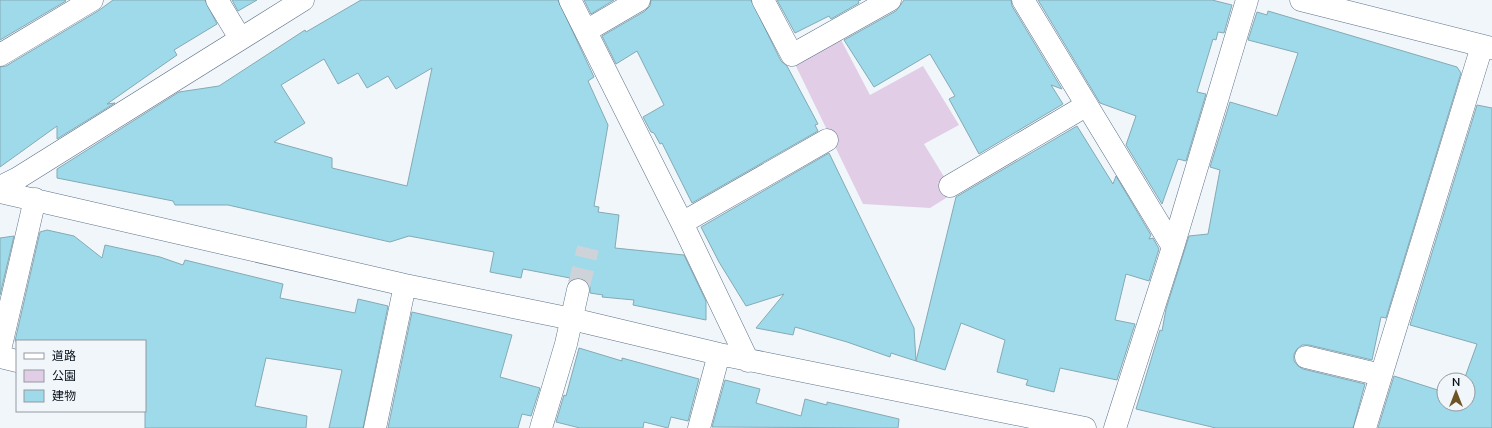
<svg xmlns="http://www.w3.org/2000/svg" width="1492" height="428" font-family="'Nunito Sans','Noto Sans JP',sans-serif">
	<rect width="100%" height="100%" fill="#f1f6fb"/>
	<path fill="#e1cee6" d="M 839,36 L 870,95 L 923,66 L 959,125 L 924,144 L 954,193 L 930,208 L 863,204 L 793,60 Z"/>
	<path fill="#9fdaea" stroke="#84aab4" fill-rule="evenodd" d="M 0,0 L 65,0 L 66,1 L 0,40 Z
		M 113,0 L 205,0 L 217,24 L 174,50 L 177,55 L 107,104 L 115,103 L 57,139 L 57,126 L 0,167 L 0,67 L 6,66 L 98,11 Z
		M 232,0 L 257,0 L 238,11 Z
		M 361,0 L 558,0 L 594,77 L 588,81 L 608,125 L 594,206 L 599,207 L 598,212 L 619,215 L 615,248 L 684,255 L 706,301 L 706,320 L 633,305 L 634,300 L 602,297 L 603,295 L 590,293 L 590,287 L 587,281 L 580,278 L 574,278 L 569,281 L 570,278 L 523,269 L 521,278 L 490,272 L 494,252 L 409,236 L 390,242 L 228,205 L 175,205 L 173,201 L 57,178 L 57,169 L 179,92 L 219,86 L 305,30 L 306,32 ZM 324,59 L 338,84 L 358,73 L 367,88 L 388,76 L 396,89 L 432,68 L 407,186 L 332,168 L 332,158 L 274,142 L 305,123 L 281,85 Z
		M 584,0 L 614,0 L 591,14 Z
		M 651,0 L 751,0 L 781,61 L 787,66 L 818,124 L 815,125 L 818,131 L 692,203 L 662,143 L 660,144 L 654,133 L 651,132 L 643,117 L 664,105 L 637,51 L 616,64 L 602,36 L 645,11 L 650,6 Z
		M 777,0 L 861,0 L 858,1 L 859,3 L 831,19 L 829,16 L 795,33 Z
		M 904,0 L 1011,0 L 1012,6 L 1062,89 L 1051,85 L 1063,104 L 979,154 L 949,99 L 955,96 L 930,54 L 874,87 L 844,40 L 896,11 Z
		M 1038,0 L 1212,0 L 1232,5 L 1224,33 L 1218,32 L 1216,40 L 1213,39 L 1197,92 L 1206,94 L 1186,161 L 1178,159 L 1162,204 L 1126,145 L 1136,116 L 1100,103 Z
		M 1268,11 L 1457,67 L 1461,73 L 1386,318 L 1381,317 L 1372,360 L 1309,345 L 1302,345 L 1297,349 L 1294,354 L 1294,361 L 1298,366 L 1303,369 L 1365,384 L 1353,428 L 1216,428 L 1136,409 L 1160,330 L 1162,331 L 1166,309 L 1189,236 L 1208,234 L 1220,170 L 1210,167 L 1230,102 L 1277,116 L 1298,53 L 1248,40 L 1257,12 L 1267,15 Z
		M 1477,105 L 1492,108 L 1492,428 L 1378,428 L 1394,376 L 1444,392 L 1444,404 L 1468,404 L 1468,380 L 1464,380 L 1477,344 L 1410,325 Z
		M 1077,126 L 1113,184 L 1116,176 L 1151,235 L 1149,239 L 1153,238 L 1159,249 L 1149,281 L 1126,274 L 1115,320 L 1135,324 L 1117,380 L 1060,368 L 1054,392 L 1026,385 L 1028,380 L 997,372 L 1005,340 L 961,323 L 945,370 L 916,361 L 956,197 Z
		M 829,153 L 914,328 L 916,361 L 891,353 L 890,357 L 847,342 L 795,327 L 793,335 L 756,328 L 784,294 L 746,306 L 719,262 L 701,227 Z
		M 47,230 L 74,236 L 102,258 L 105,245 L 160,257 L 183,265 L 185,260 L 283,284 L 280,298 L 355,313 L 358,299 L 388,306 L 363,428 L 329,428 L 342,370 L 266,358 L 255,406 L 307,416 L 306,428 L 145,428 L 145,341 L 15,341 L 40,232 Z
		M 14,236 L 0,295 L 0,238 Z
		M 412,312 L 512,335 L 500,377 L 540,388 L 531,416 L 522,414 L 518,428 L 388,428 Z
		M 579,348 L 622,361 L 622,358 L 699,379 L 688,421 L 671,417 L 668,428 L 644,422 L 643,428 L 580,428 L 556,422 L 564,395 L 566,396 Z
		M 725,380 L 760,389 L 756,403 L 801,416 L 805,399 L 827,405 L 827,402 L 899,419 L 898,428 L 712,427 Z"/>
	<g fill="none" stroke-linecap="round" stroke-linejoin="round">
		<path stroke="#ced3d9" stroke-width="22" stroke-dasharray="22 11" stroke-linecap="butt" d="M 578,290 L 588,248"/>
		<g stroke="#5d7289" stroke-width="23">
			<path id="minor" d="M 217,0 L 240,38
				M 570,0 L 682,223 L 748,361
				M 763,0 L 792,55 L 890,0
				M 1023,0 L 1173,247
				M 1301,0 L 1492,48
				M 586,31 L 639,0
				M 0,55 L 92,0
				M 950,186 L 1087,105
				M 0,187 L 18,178 L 303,0
				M 0,192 L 405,285 L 572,319 L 719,354 L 1085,428
				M 682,223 L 827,140
				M 0,350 L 35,199
				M 0,357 L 17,361
				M 1306,357 L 1381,375
				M 375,428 L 405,285
				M 541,428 L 566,344 L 578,290
				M 699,428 L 719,354
				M 1115,428 L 1173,247 L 1247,0
				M 1365,428 L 1482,46"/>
		</g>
		<use href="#minor" stroke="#fff" stroke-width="22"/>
	</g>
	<rect x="16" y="340" width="130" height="72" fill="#f1f6fb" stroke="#939aa0"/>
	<rect x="24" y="353" width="20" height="6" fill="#ffffff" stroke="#939aa0"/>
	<text x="52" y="360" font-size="12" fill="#070f18">道路</text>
	<rect x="24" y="370" width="20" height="12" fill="#e1cee6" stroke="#939aa0"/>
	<text x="52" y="380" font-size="12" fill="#070f18">公園</text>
	<rect x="24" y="390" width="20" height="12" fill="#9fdaea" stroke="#939aa0"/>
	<text x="52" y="400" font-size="12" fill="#070f18">建物</text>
	<g transform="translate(1456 392)"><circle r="19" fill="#f1f6fb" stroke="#939aa0"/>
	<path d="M0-3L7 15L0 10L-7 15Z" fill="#6d5425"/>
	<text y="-6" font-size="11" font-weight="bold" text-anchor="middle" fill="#070f18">N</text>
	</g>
</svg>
